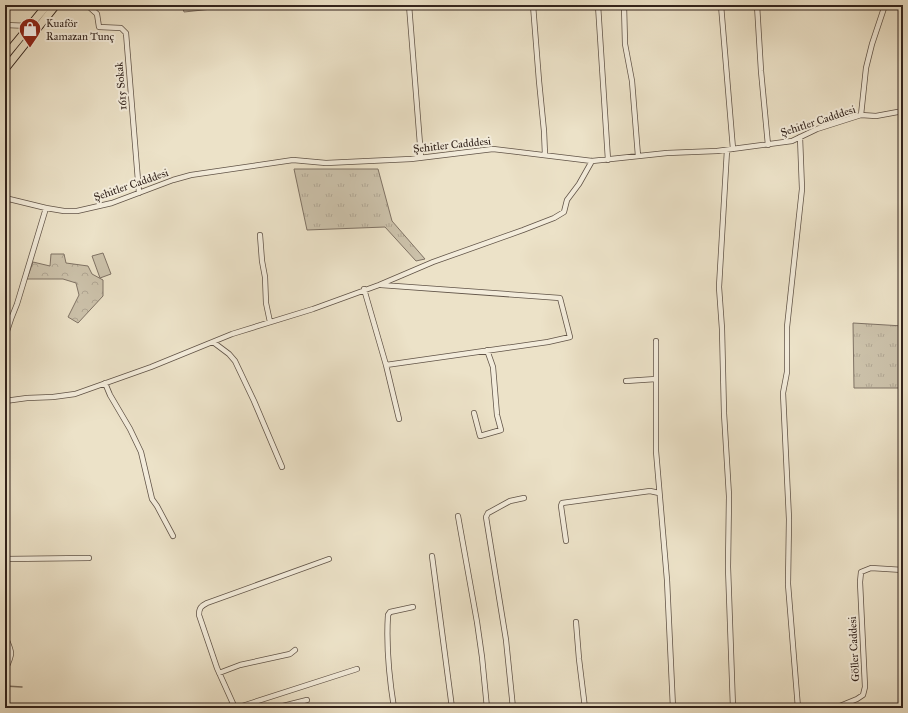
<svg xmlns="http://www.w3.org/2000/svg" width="908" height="713" font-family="'IM FELL Great Primer',serif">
	<defs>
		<pattern id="grass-tufts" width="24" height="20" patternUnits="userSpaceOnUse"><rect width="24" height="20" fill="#ccc2ab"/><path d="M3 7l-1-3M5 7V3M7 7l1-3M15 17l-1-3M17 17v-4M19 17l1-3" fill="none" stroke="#b0a693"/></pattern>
		<pattern id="forest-crowns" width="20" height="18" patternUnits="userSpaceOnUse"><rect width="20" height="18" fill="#ccc2ab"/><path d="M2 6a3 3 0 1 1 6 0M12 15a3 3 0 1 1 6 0" fill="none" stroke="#b0a693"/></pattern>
	</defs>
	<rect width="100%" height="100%" fill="#ece2c8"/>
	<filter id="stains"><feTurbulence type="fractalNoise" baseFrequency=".005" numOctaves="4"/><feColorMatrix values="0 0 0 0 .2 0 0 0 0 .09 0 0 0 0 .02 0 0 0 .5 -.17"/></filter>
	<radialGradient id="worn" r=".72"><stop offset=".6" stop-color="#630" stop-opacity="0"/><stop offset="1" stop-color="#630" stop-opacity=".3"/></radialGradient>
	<path fill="url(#grass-tufts)" stroke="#7f7264" d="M 294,169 L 378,169 L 392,221 L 425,259 L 416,261 L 385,227 L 307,230 Z
		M 853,323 L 903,326 L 903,388 L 854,388 Z"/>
	<path fill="url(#forest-crowns)" stroke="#7f7264" d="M 182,5 L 211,5 L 212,9 L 184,12 Z
		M 51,254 L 64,254 L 66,263 L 88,266 L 92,274 L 103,280 L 103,296 L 78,323 L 68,317 L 79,295 L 76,283 L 63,279 L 27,279 L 33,262 L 50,266 Z"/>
	<path fill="#ccc2ab" stroke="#7f7264" d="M 103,253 L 111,274 L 100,278 L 92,256 Z"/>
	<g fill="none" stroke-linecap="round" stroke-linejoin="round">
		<path stroke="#7c6f60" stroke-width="1.5" d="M 5,686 L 22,687"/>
		<g stroke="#605347" stroke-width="6">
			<path id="street" d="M 87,5 L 97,14 L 99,27 L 121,28 L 126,33 L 139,193
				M 409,5 L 421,157
				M 533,5 L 539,81 L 544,131 L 545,155
				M 598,5 L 608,160
				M 624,5 L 625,44 L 632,81 L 638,156
				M 721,5 L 733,149
				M 757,5 L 761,71 L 768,145
				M 93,10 L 97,5
				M 5,25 L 30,26
				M 861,115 L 866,68 L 872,44 L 885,5
				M 727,150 L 719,287 L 722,329 L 724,413 L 729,496 L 728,567 L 733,708
				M 5,198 L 46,208 L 64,211 L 77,211 L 112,203 L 173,180 L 191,175 L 293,160 L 326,163 L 411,159 L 493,149 L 592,161 L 667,153 L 717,151 L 792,141 L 817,129 L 861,115 L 876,116 L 903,111
				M 260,235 L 262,261 L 265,277 L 266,303 L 270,322
				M 381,285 L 560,298 L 570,337 L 548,342 L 386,365
				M 364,289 L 386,365 L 399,419
				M 5,337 L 11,319 L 17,304 L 46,208
				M 656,341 L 656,451 L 667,580 L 673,708
				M 213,342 L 229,354 L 235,361 L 254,401 L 282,467
				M 626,381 L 656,379
				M 105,383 L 110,395 L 130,429 L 141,452 L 152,499 L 157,506 L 173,536
				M 5,401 L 27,398 L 53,397 L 75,394 L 151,367 L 232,334 L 313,309 L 379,285 L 433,262 L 523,230 L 554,218 L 564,212 L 567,200 L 579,184 L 592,161
				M 474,413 L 480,436 L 501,430 L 497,415 L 493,367 L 487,350
				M 458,516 L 477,622 L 482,657 L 487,708
				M 566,541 L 561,506 L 562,503 L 650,491 L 659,493
				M 432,556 L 452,708
				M 5,559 L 89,558
				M 576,622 L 579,659 L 585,708
				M 5,636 C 13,654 13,653 5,670
				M 219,673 L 240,665 L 290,654 L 295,650
				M 235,708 L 217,668 L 199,615 C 199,608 201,606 207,603 L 329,559
				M 236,708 L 357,669
				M 275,708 L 307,700
				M 394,708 C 389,677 386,646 388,615 L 390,612 L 413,607
				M 513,708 L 506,640 L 486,517 L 488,513 L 510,501 L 524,498
				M 798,708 L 788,584 L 789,519 L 783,393 L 787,372 L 787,327 L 802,189 L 800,137
				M 835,708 L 857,699 L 863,695 L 865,687 L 860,582 L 861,572 L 871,568 L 903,570"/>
		</g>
		<g stroke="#32231c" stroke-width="9">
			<path id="primary" d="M 5,56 L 47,5
				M 5,69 L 56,5"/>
		</g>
		<use href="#street" stroke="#f3ecdb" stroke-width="4.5"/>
		<use href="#primary" stroke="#ece2c8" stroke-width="7"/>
	</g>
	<defs>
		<g id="shop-pin" transform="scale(1.15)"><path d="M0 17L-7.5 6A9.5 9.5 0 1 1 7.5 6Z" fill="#8f2418" stroke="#f3ecdb"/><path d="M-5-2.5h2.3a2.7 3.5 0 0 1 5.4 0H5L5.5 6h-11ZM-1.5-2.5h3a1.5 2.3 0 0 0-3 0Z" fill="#fff"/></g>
	</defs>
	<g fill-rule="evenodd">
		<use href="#shop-pin" x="30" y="29"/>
	</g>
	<g text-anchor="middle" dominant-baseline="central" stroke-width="4" stroke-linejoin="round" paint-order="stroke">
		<g font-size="11" fill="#32231c" stroke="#f3ecdb" text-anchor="start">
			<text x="46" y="23">Kuaför<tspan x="46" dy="13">Ramazan Tunç</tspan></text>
		</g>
		<g font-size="11" fill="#32231c" stroke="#f3ecdb">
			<text transform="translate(121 86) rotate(-95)">1615 Sokak</text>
			<text transform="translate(818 121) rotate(-18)">Şehitler Cadddesi</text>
			<text transform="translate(452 145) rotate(-6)">Şehitler Cadddesi</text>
			<text transform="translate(131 185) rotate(-19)">Şehitler Cadddesi</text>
			<text transform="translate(854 649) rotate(-93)">Göller Caddesi</text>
		</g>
	</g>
	<rect width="908" height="713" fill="none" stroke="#ece2c8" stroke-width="20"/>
	<rect x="6" y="6" width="896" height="701" fill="none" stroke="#32231c" stroke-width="2"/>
	<rect x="10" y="10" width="888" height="693" fill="none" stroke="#32231c"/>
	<rect width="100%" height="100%" filter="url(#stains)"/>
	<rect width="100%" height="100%" fill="url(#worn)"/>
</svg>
